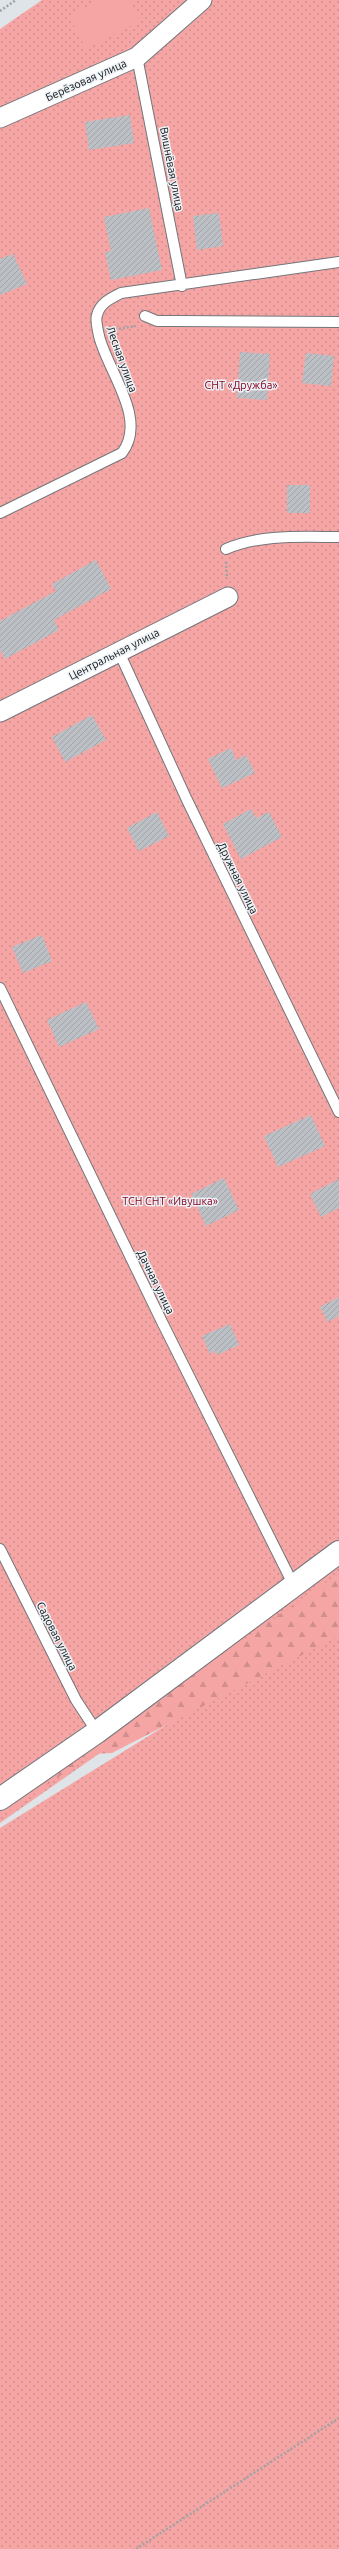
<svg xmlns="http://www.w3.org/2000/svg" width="339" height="2549" font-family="Ubuntu,sans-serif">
	<defs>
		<pattern id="green-dots" width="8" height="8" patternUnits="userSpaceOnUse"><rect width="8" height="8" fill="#f6a5a5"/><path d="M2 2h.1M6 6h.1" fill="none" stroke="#d28d8d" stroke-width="1.8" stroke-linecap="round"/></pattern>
		<pattern id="forest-firs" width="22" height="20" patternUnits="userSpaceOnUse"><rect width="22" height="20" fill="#f6a5a5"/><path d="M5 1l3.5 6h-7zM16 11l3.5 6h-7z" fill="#d28d8d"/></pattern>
		<pattern id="building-hatch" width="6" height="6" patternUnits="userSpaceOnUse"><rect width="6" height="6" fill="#bcc0c5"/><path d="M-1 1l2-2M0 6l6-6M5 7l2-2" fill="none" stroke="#a1a4a8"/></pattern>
	</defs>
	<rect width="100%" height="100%" fill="#dfe4e8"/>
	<path fill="url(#green-dots)" d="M 42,0 L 339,0 L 339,1586 L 0,1823 L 0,29 Z
		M 339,1618 L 339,2549 L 0,2549 L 0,1828 Z"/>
	<path fill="url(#forest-firs)" d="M 339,1573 L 339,1636 L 112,1753 L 92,1754 L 9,1811 L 2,1808 Z"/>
	<path fill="#f6a5a5" d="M 100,0 L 130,0 L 140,21 L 86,49 L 69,16 Z"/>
	<path fill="url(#building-hatch)" d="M 130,115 L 134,143 L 89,150 L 85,122 Z
		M 149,208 L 162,270 L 111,280 L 105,252 L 111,251 L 104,217 Z
		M 219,213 L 223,246 L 197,250 L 193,216 Z
		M 13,254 L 27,284 L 0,295 L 0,259 Z
		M 240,352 L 270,354 L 267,400 L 237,398 Z
		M 306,353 L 334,356 L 331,386 L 302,383 Z
		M 287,485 L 310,485 L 310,513 L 287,513 Z
		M 96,560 L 111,589 L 54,620 L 59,630 L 5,659 L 0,650 L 0,621 L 56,591 L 52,584 Z
		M 92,715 L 106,740 L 65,762 L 52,737 Z
		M 231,748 L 236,760 L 246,755 L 255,773 L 222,788 L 208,759 Z
		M 251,809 L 256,818 L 269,812 L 282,837 L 241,859 L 223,824 Z
		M 157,812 L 169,836 L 139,851 L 127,828 Z
		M 42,935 L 52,961 L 23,973 L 12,947 Z
		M 86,1002 L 99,1029 L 59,1047 L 47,1020 Z
		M 311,1115 L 325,1146 L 278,1167 L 264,1136 Z
		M 224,1178 L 239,1210 L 206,1226 L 191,1194 Z
		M 339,1179 L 339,1208 L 321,1217 L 310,1194 Z
		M 339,1297 L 339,1316 L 328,1322 L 320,1307 Z
		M 230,1324 L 239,1345 L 217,1355 L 215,1351 L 210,1354 L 202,1336 Z"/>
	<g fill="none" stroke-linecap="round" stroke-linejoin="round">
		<g stroke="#72767b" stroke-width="12">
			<path id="service" d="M 137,57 L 182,286
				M 145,316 L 157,321 L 175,321 L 339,322
				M 0,513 L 122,453 C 148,419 108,372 99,336 C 98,330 95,321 97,315 C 100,303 111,298 121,293 L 339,262
				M 226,549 C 261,534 301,537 339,537
				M 119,652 L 187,800 L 339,1112
				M 0,988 L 162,1322 L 293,1584
				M 0,1549 L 76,1700 L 97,1732"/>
		</g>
		<g stroke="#72767b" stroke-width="21">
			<path id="minor" d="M 0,118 L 137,57 L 202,0
				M 0,712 L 228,597"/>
		</g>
		<g stroke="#72767b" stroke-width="24">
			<path id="tertiary" d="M 0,1799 L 97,1732 L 339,1552"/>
		</g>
		<path stroke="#9fa3a6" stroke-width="2.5" stroke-dasharray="2 2" stroke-linecap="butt" d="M 0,11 L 16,0
			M 111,330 L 136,326
			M 226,562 L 227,579
			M 136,2549 L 339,2418"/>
		<use href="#service" stroke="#fff" stroke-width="10"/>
		<use href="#minor" stroke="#fff" stroke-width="19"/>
		<use href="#tertiary" stroke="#fff" stroke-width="22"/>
	</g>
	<g text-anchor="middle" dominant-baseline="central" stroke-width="3" stroke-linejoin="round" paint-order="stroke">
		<g font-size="11" fill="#101113" stroke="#ecf1f6">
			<text transform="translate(86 80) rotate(-24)">Берёзовая улица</text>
			<text transform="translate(172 169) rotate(79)">Вишнёвая улица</text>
			<text transform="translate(122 359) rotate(70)">Лесная улица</text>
			<text transform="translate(114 654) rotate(-27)">Центральная улица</text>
			<text transform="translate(238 878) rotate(64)">Дружная улица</text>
			<text transform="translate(156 1282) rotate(64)">Дачная улица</text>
			<text transform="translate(57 1636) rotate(63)">Садовая улица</text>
		</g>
		<g font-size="11" fill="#860621" stroke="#ecf1f6">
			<text x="241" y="385">СНТ «Дружба»</text>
			<text x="170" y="1201">ТСН СНТ «Ивушка»</text>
		</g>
	</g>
</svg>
